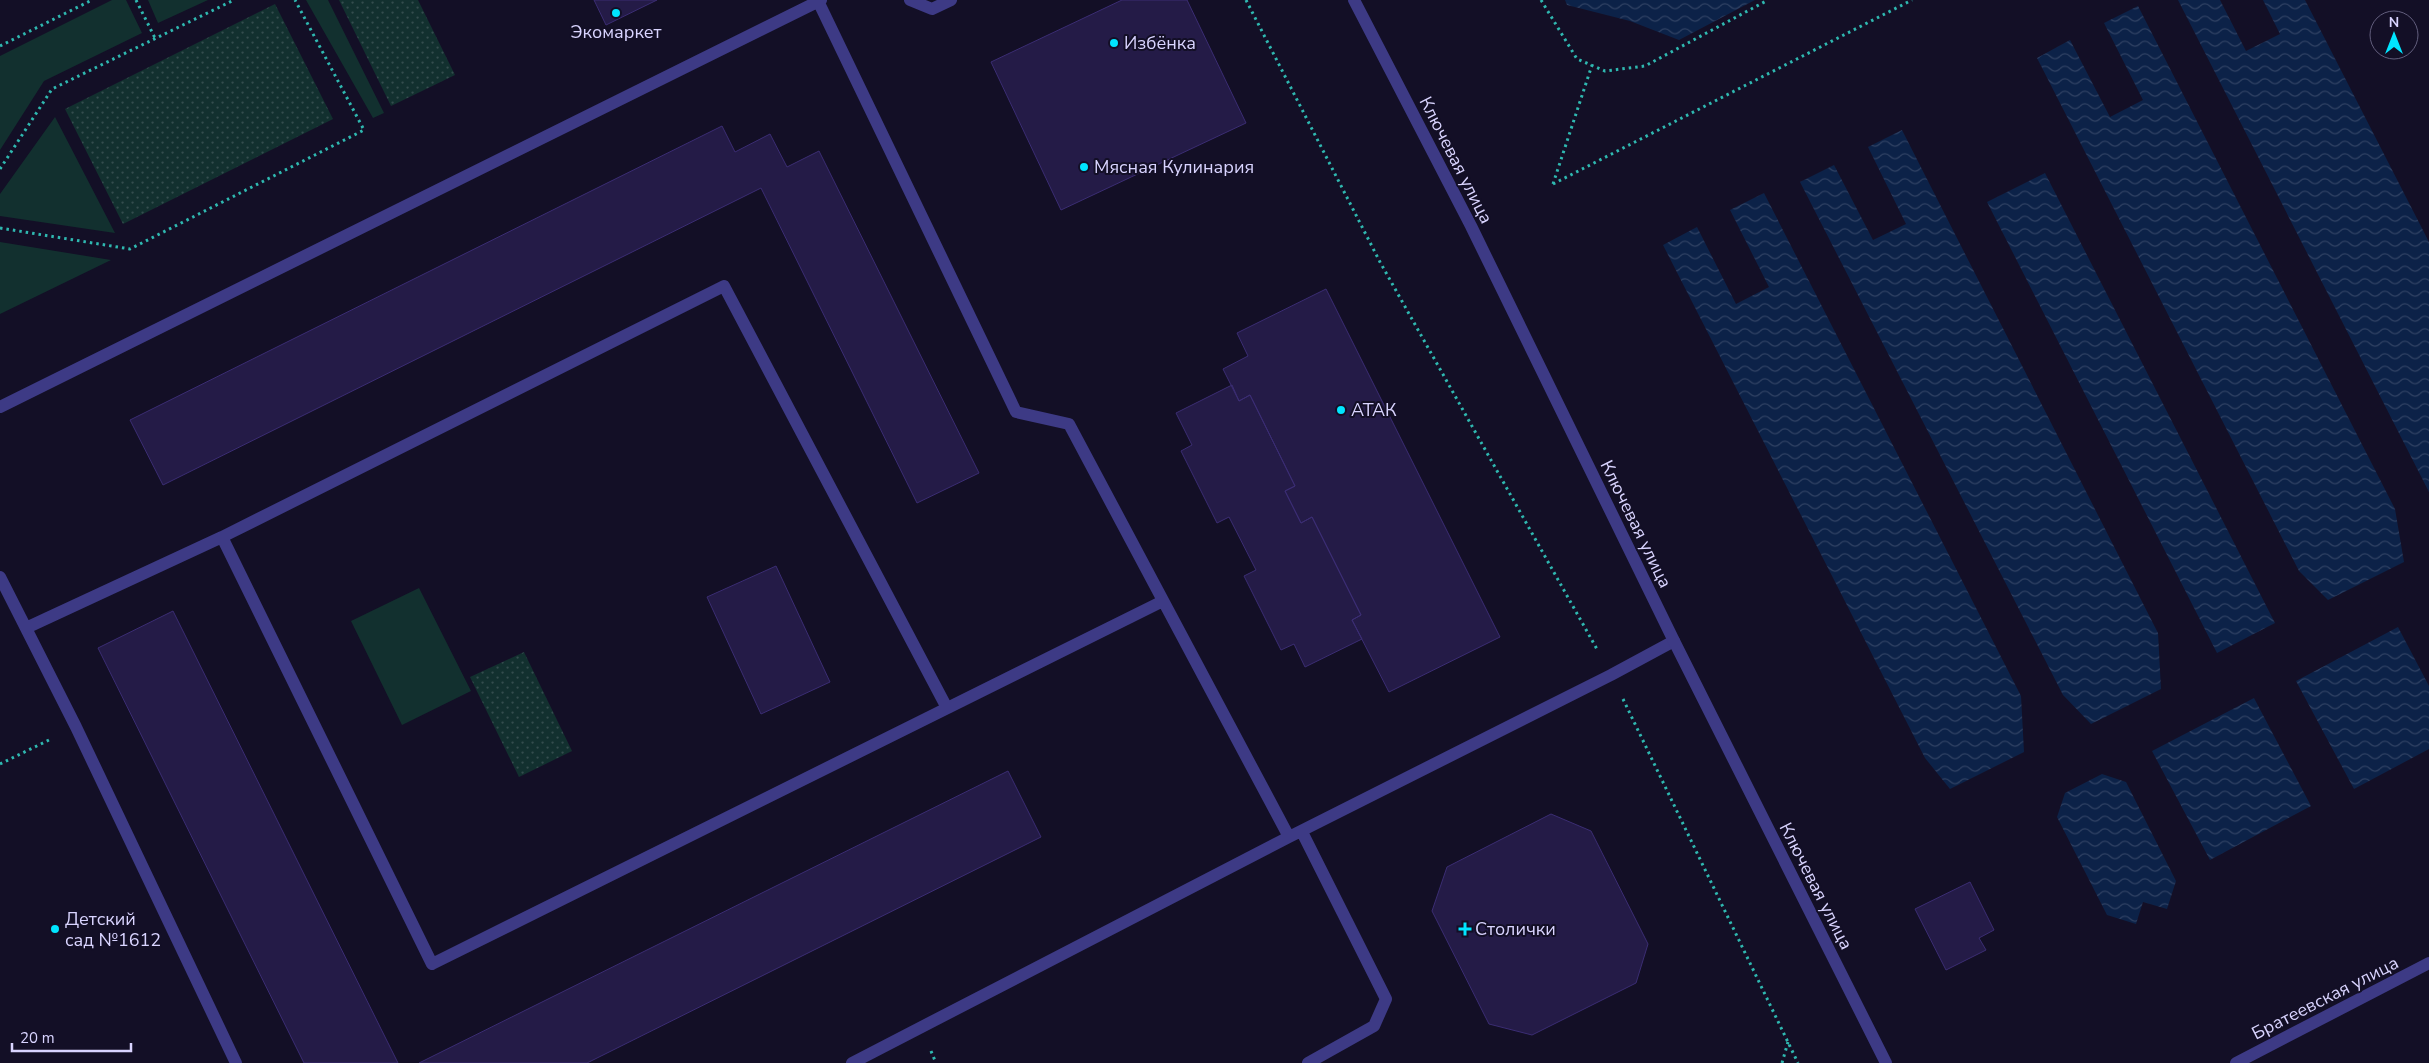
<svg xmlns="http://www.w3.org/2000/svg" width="2429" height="1063" font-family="'Nunito Sans',sans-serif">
	<defs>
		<pattern id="park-dots" width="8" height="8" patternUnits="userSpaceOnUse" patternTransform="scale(1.25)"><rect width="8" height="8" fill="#12302f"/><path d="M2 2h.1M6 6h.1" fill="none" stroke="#344d4e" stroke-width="1.8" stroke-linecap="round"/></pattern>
		<pattern id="water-waves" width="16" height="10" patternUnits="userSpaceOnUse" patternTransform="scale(1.25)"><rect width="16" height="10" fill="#0c2248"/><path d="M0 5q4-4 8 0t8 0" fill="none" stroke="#2f4163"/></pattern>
	</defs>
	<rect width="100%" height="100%" fill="#130f26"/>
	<path fill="#12302f" d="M 112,0 L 126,0 L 142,33 L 44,81 L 0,150 L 0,56 Z
		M 148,0 L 208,0 L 158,23 Z
		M 306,0 L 328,0 L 384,113 L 373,118 Z
		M 55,117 L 115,233 L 0,216 L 0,194 Z
		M 0,242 L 111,260 L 0,314 Z
		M 419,588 L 471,691 L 402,725 L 351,621 Z"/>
	<path fill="url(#park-dots)" d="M 339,0 L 418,0 L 455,75 L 391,106 Z
		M 275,4 L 333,119 L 123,224 L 65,109 Z
		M 524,652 L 572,751 L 519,777 L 470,677 Z"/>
	<path fill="url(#water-waves)" d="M 1565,0 L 1755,0 L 1679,40 L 1630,21 L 1567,5 Z
		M 2178,0 L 2220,0 L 2246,51 L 2280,34 L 2263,0 L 2305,0 L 2429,242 L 2429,492 Z
		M 2138,6 L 2395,509 L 2404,562 L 2328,600 L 2299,571 L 2037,58 L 2070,40 L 2110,117 L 2143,100 L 2104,23 Z
		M 1902,130 L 2158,633 L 2161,689 L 2091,724 L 2063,695 L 1800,182 L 1834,165 L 1873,240 L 1906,224 L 1868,147 Z
		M 2045,173 L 2275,623 L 2217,653 L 1987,202 Z
		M 1764,193 L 2021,696 L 2024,752 L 1950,789 L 1925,758 L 1663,245 L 1697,227 L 1736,304 L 1769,287 L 1730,210 Z
		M 2398,627 L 2429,686 L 2429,749 L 2354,789 L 2296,681 Z
		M 2254,698 L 2311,806 L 2210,860 L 2152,751 Z
		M 2102,774 L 2126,782 L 2176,881 L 2167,909 L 2143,902 L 2136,924 L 2107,915 L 2057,817 L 2065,793 Z"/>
	<path fill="#241b47" stroke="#3b2d73" d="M 594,0 L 657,0 L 606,25 Z
		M 1122,0 L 1187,0 L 1246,123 L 1061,210 L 991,62 Z
		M 722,126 L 735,152 L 770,134 L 787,167 L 819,151 L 979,473 L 917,503 L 761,188 L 163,485 L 130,420 Z
		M 1326,289 L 1500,637 L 1389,692 L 1352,620 L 1361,615 L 1312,517 L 1301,523 L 1285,491 L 1295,486 L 1250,395 L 1239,401 L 1223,369 L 1248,356 L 1237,333 Z
		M 1232,385 L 1239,401 L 1250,395 L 1295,486 L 1285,491 L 1301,523 L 1312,517 L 1361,615 L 1352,620 L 1362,639 L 1305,667 L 1294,644 L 1281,650 L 1244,576 L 1256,570 L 1229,517 L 1217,523 L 1181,451 L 1192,445 L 1176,413 Z
		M 776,566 L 830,682 L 761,714 L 707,597 Z
		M 173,611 L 398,1063 L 304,1063 L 98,648 Z
		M 1008,771 L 1041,837 L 587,1063 L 419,1063 Z
		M 1551,814 L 1591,831 L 1648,944 L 1636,983 L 1532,1035 L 1489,1024 L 1432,911 L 1447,867 Z
		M 1970,882 L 1994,930 L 1979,938 L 1986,950 L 1946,970 L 1915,909 Z"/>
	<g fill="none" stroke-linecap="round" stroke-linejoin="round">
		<path stroke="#2fb8b0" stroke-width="3" stroke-dasharray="2.5 4" stroke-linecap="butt" d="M 136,0 L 155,38
			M 1246,0 L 1380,262 L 1598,651
			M 1541,0 L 1577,59 L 1605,71 L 1645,66 L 1768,0
			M 0,46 L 92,0
			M 0,169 L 52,89 L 234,0
			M 1553,184 L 1912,0
			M 1553,184 L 1592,65
			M 0,228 L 130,249 L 364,130 L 295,0
			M 1623,699 L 1798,1063
			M 0,764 L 51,739
			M 931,1051 L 936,1063
			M 1782,1063 L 1788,1042"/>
		<path stroke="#3d3a85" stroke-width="12" d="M 910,0 L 932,9 L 951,0
			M 818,1 L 1016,412 L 1069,424 L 1289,837
			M 0,407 L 821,0
			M 222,537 L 724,286 L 947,708
			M 0,577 L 76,727 L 236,1063
			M 26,628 L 222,537 L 432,964 L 1163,601
			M 1302,832 L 1386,999 L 1374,1026 L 1308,1063
			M 852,1063 L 1289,837 L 1611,675 L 1674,641"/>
		<path stroke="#3d3a85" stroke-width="12" d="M 1354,0 L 1471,226 L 1674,641 L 1886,1063"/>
		<path stroke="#3d3a85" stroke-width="12" d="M 2236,1063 L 2429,963"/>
	</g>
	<g fill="#00e5ff" stroke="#130f26" stroke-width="2">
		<circle cx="616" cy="13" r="5"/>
		<circle cx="1114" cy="43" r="5"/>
		<circle cx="1084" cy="167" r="5"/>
		<circle cx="1341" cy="410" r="5"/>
		<circle cx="55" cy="929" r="5"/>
		<path d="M1462.5 921.5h5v5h5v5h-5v5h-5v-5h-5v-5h5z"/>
	</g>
	<g text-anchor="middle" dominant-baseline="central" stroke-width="4" stroke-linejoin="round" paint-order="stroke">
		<g font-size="18" fill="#d9d4ff" stroke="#130f26" text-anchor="start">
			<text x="616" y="32" text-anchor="middle">Экомаркет</text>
			<text x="1124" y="43">Избёнка</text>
			<text x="1094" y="167">Мясная Кулинария</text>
			<text x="1351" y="410">АТАК</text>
			<text x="65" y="919">Детский<tspan x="65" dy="21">сад №1612</tspan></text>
			<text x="1475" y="929">Столички</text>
		</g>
		<g font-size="18" fill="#d9d4ff" stroke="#130f26">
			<text transform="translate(1456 160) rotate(63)">Ключевая улица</text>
			<text transform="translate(1636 524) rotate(64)">Ключевая улица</text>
			<text transform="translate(1816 886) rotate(63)">Ключевая улица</text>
			<text transform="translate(2325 998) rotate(-27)">Братеевская улица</text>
		</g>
	</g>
	<g transform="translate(2394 35)"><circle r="24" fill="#130f26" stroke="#625e7d"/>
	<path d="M0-4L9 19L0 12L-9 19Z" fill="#00e5ff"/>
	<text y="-8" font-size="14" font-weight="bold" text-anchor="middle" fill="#d9d4ff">N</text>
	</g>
	<path d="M12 1043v8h119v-8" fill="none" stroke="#d9d4ff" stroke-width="2.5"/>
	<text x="20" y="1043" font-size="15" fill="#d9d4ff" stroke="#130f26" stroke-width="4" paint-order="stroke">20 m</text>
</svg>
